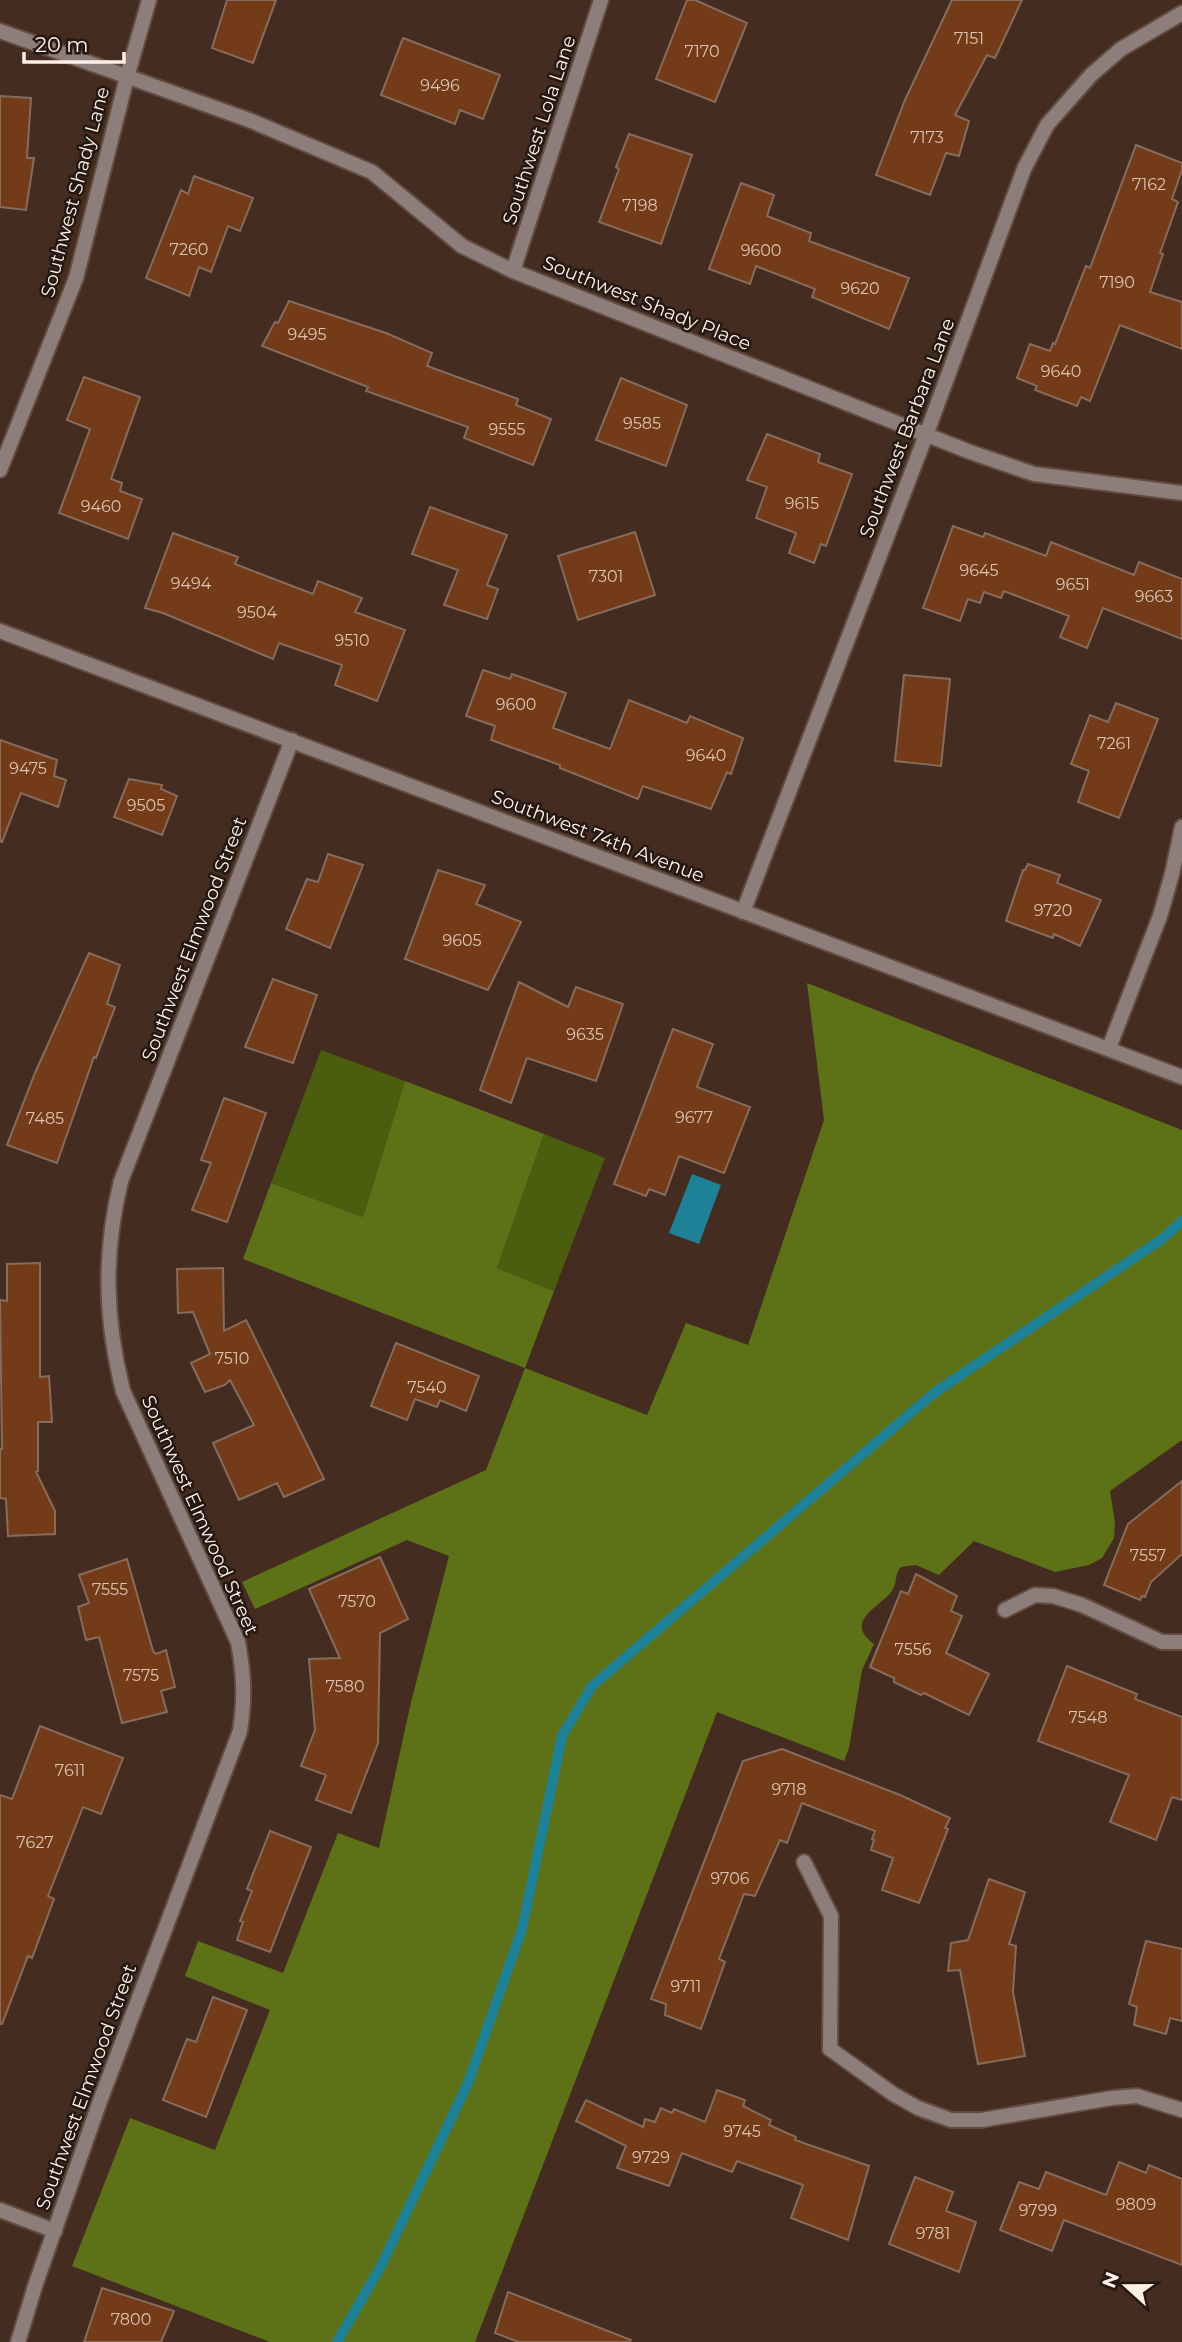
<svg xmlns="http://www.w3.org/2000/svg" width="1182" height="2342" font-family="Montserrat,sans-serif">
	<rect width="100%" height="100%" fill="#442d20"/>
	<path fill="#4b5d0e" d="M 321,1050 L 405,1081 L 363,1217 L 271,1183 Z
		M 544,1134 L 605,1158 L 554,1291 L 497,1268 Z"/>
	<path fill="#5d7217" d="M 807,983 L 1182,1130 L 1182,1440 L 1110,1491 L 1115,1523 L 1114,1538 L 1102,1558 L 1089,1565 L 1055,1572 L 974,1541 L 939,1575 L 916,1565 L 901,1567 C 895,1574 897,1580 894,1587 C 887,1605 840,1619 874,1644 L 862,1670 L 849,1748 L 844,1761 L 717,1712 L 475,2342 L 270,2342 L 72,2266 L 130,2118 L 215,2150 L 270,2010 L 185,1976 L 198,1941 L 283,1973 L 338,1833 L 379,1848 L 411,1702 L 449,1556 L 407,1540 L 255,1609 L 242,1582 L 486,1470 L 525,1368 L 243,1259 L 271,1183 L 363,1217 L 405,1081 L 544,1134 L 497,1268 L 554,1291 L 525,1368 L 647,1415 L 686,1323 L 748,1345 L 824,1120 Z"/>
	<path fill="#1d8197" d="M 692,1174 L 721,1185 L 699,1244 L 669,1233 Z"/>
	<g fill="none" stroke-linecap="round" stroke-linejoin="round">
		<path stroke="#1d8197" stroke-width="10" d="M 337,2342 L 381,2266 L 468,2083 L 522,1929 L 562,1736 L 592,1686 L 934,1393 L 1162,1239 L 1182,1221"/>
	</g>
	<path fill="#733b18" stroke="#866c5d" stroke-width="2" d="M 227,0 L 276,0 L 253,63 L 212,48 Z
		M 687,0 L 695,0 L 747,23 L 715,102 L 656,79 Z
		M 952,0 L 1022,0 L 995,58 L 987,55 L 955,115 L 969,121 L 959,156 L 946,153 L 930,195 L 876,175 L 905,100 Z
		M 403,38 L 500,75 L 483,119 L 460,110 L 455,124 L 381,95 Z
		M 0,96 L 31,98 L 27,158 L 34,158 L 26,210 L 0,207 Z
		M 629,134 L 692,155 L 661,244 L 599,222 L 619,169 L 616,167 Z
		M 1136,145 L 1182,163 L 1182,170 L 1172,199 L 1178,202 L 1160,253 L 1163,254 L 1150,292 L 1182,302 L 1182,349 L 1120,325 L 1090,401 L 1081,397 L 1077,406 L 1035,390 L 1037,386 L 1017,378 L 1030,344 L 1050,351 L 1053,343 L 1055,344 L 1086,266 L 1090,268 Z
		M 194,176 L 253,198 L 240,231 L 228,226 L 211,272 L 199,267 L 189,296 L 146,278 L 181,190 L 188,194 Z
		M 741,183 L 774,195 L 767,216 L 811,233 L 809,241 L 909,278 L 889,329 L 812,297 L 815,289 L 756,266 L 750,284 L 709,269 Z
		M 289,301 L 386,333 L 432,353 L 427,366 L 518,399 L 516,405 L 551,419 L 533,465 L 464,438 L 468,427 L 366,391 L 368,387 L 262,346 L 275,322 L 278,323 Z
		M 84,377 L 140,397 L 111,479 L 122,483 L 120,491 L 142,499 L 128,539 L 59,513 L 90,429 L 67,420 Z
		M 621,378 L 687,405 L 666,466 L 596,440 Z
		M 767,434 L 820,454 L 818,462 L 852,474 L 826,546 L 821,544 L 814,563 L 789,553 L 796,533 L 756,518 L 767,487 L 747,480 Z
		M 430,507 L 507,535 L 487,585 L 498,589 L 487,619 L 444,605 L 458,570 L 412,554 Z
		M 953,526 L 983,537 L 985,533 L 1046,556 L 1051,542 L 1134,575 L 1139,562 L 1182,579 L 1182,639 L 1103,608 L 1087,648 L 1060,637 L 1069,616 L 1004,591 L 1001,598 L 984,592 L 980,603 L 968,599 L 960,621 L 923,608 Z
		M 635,532 L 655,595 L 578,620 L 558,556 Z
		M 173,533 L 238,557 L 235,564 L 313,594 L 318,581 L 362,598 L 355,612 L 405,630 L 377,701 L 335,685 L 342,665 L 279,643 L 273,659 L 163,613 L 145,608 Z
		M 483,670 L 510,679 L 512,674 L 566,693 L 553,728 L 610,749 L 629,700 L 687,723 L 690,716 L 743,738 L 731,774 L 727,772 L 711,809 L 643,786 L 638,799 L 560,768 L 560,765 L 491,740 L 495,726 L 466,716 Z
		M 904,675 L 950,679 L 941,766 L 895,761 Z
		M 1116,703 L 1158,719 L 1119,818 L 1078,802 L 1089,771 L 1071,764 L 1090,715 L 1108,722 Z
		M 0,740 L 57,760 L 54,776 L 66,780 L 58,807 L 21,793 L 2,842 L 0,841 Z
		M 129,779 L 162,785 L 161,789 L 177,796 L 162,835 L 114,817 Z
		M 328,854 L 363,865 L 330,948 L 286,929 L 307,879 L 318,882 Z
		M 1028,864 L 1060,875 L 1057,883 L 1101,900 L 1080,946 L 1054,934 L 1053,938 L 1006,921 L 1023,870 L 1025,870 Z
		M 438,870 L 485,885 L 476,904 L 521,922 L 488,990 L 405,959 Z
		M 89,953 L 120,965 L 107,1004 L 115,1007 L 96,1058 L 94,1057 L 57,1163 L 7,1145 L 35,1073 Z
		M 273,979 L 317,995 L 293,1063 L 245,1047 Z
		M 519,982 L 568,1007 L 576,987 L 623,1004 L 596,1081 L 527,1058 L 511,1103 L 480,1090 Z
		M 673,1029 L 713,1044 L 697,1087 L 750,1107 L 724,1173 L 679,1156 L 665,1195 L 649,1189 L 646,1196 L 614,1184 Z
		M 224,1098 L 266,1113 L 227,1222 L 192,1210 L 211,1163 L 201,1160 Z
		M 40,1263 L 40,1377 L 49,1376 L 52,1422 L 38,1422 L 38,1471 L 36,1472 L 55,1511 L 55,1534 L 8,1536 L 6,1499 L 0,1498 L 0,1449 L 2,1449 L 0,1300 L 7,1301 L 7,1264 Z
		M 223,1268 L 224,1331 L 246,1320 L 324,1479 L 284,1497 L 277,1483 L 239,1500 L 213,1443 L 254,1425 L 230,1380 L 225,1385 L 205,1392 L 191,1363 L 210,1354 L 193,1312 L 178,1313 L 177,1269 Z
		M 396,1343 L 479,1376 L 466,1411 L 440,1400 L 437,1407 L 415,1399 L 407,1420 L 371,1406 Z
		M 1182,1481 L 1182,1554 L 1151,1582 L 1145,1597 L 1142,1596 L 1140,1600 L 1104,1585 L 1128,1524 Z
		M 380,1557 L 408,1619 L 380,1633 L 378,1743 L 351,1813 L 316,1800 L 326,1775 L 301,1766 L 315,1730 L 309,1659 L 340,1658 L 309,1589 Z
		M 127,1559 L 153,1651 L 156,1654 L 166,1650 L 175,1687 L 161,1691 L 167,1712 L 122,1723 L 99,1637 L 86,1640 L 78,1607 L 89,1603 L 79,1575 Z
		M 916,1574 L 957,1596 L 951,1611 L 962,1616 L 946,1653 L 989,1674 L 969,1715 L 924,1693 L 921,1695 L 894,1682 L 894,1678 L 870,1667 L 901,1591 L 908,1594 Z
		M 1067,1666 L 1137,1694 L 1135,1699 L 1182,1717 L 1182,1800 L 1172,1797 L 1156,1840 L 1110,1822 L 1129,1775 L 1038,1741 Z
		M 40,1726 L 123,1758 L 101,1814 L 83,1807 L 48,1896 L 54,1899 L 32,1958 L 28,1956 L 2,2024 L 0,2024 L 0,1795 L 12,1799 Z
		M 782,1749 L 900,1795 L 950,1818 L 945,1828 L 948,1829 L 919,1903 L 882,1890 L 893,1858 L 871,1850 L 874,1840 L 872,1839 L 875,1831 L 802,1803 L 787,1843 L 780,1840 L 755,1896 L 744,1894 L 719,1959 L 725,1962 L 701,2029 L 665,2015 L 666,2004 L 651,1999 L 743,1761 Z
		M 270,1831 L 311,1847 L 270,1952 L 237,1940 L 243,1922 L 240,1921 L 252,1891 L 247,1889 Z
		M 989,1879 L 1025,1892 L 1009,1944 L 1016,1946 L 1013,1992 L 1025,2056 L 978,2064 L 960,1970 L 948,1971 L 951,1943 L 968,1940 Z
		M 1146,1941 L 1182,1949 L 1182,2021 L 1170,2018 L 1166,2034 L 1134,2025 L 1137,2007 L 1129,2004 Z
		M 213,1997 L 247,2010 L 206,2117 L 163,2100 L 187,2039 L 196,2042 Z
		M 717,2090 L 745,2100 L 743,2106 L 771,2120 L 769,2125 L 796,2137 L 795,2140 L 869,2166 L 848,2240 L 791,2218 L 803,2185 L 737,2161 L 732,2172 L 682,2153 L 669,2186 L 617,2168 L 626,2146 L 576,2121 L 586,2100 L 643,2127 L 645,2119 L 655,2122 L 661,2108 L 672,2113 L 674,2109 L 705,2122 Z
		M 1119,2162 L 1146,2173 L 1149,2165 L 1182,2179 L 1182,2265 L 1064,2220 L 1052,2251 L 1000,2230 L 1019,2182 L 1039,2189 L 1046,2172 L 1106,2195 Z
		M 915,2177 L 953,2192 L 946,2211 L 976,2222 L 959,2272 L 889,2244 Z
		M 102,2288 L 174,2311 L 161,2342 L 84,2342 Z
		M 508,2292 L 631,2340 L 630,2342 L 519,2342 L 495,2333 Z"/>
	<g fill="none" stroke-linecap="round" stroke-linejoin="round">
		<g stroke="#624c40" stroke-width="18">
			<path id="lane" d="M 1005,1610 L 1035,1595 L 1053,1596 L 1082,1605 L 1162,1642 L 1182,1642
				M 804,1862 L 831,1916 L 830,2049"/>
		</g>
		<g stroke="#624c40" stroke-width="18">
			<path id="street" d="M 0,31 L 249,120 L 372,172 L 462,246 L 513,271 L 970,452 L 1034,474 L 1182,493
				M 513,271 L 601,0
				M 0,470 L 76,278 L 127,77 L 149,0
				M 0,631 L 1182,1077
				M 743,912 L 926,435 L 1024,169 L 1047,125 L 1091,75 L 1121,49 L 1182,13
				M 1109,1048 L 1160,916 L 1172,874 L 1182,827
				M 830,2049 L 893,2094 L 918,2108 L 951,2120 L 982,2120 L 1112,2098 L 1137,2096 L 1182,2110
				M 0,2210 L 55,2231
				M 18,2342 L 36,2283 L 100,2101 L 240,1731 C 245,1698 244,1675 238,1642 L 123,1391 C 105,1319 103,1254 121,1181 L 292,740"/>
		</g>
		<use href="#lane" stroke="#8d7e7b" stroke-width="14"/>
		<use href="#street" stroke="#8d7e7b" stroke-width="14"/>
	</g>
	<g text-anchor="middle" dominant-baseline="central" stroke-width="5" stroke-linejoin="round" paint-order="stroke">
		<g font-size="16" fill="#dcc2b3">
			<text x="969" y="38">7151</text>
			<text x="702" y="51">7170</text>
			<text x="440" y="85">9496</text>
			<text x="927" y="137">7173</text>
			<text x="1149" y="184">7162</text>
			<text x="640" y="205">7198</text>
			<text x="189" y="249">7260</text>
			<text x="761" y="250">9600</text>
			<text x="1117" y="282">7190</text>
			<text x="860" y="288">9620</text>
			<text x="307" y="334">9495</text>
			<text x="1061" y="371">9640</text>
			<text x="642" y="423">9585</text>
			<text x="507" y="429">9555</text>
			<text x="802" y="503">9615</text>
			<text x="101" y="506">9460</text>
			<text x="979" y="570">9645</text>
			<text x="606" y="576">7301</text>
			<text x="191" y="583">9494</text>
			<text x="1073" y="584">9651</text>
			<text x="1154" y="596">9663</text>
			<text x="257" y="612">9504</text>
			<text x="352" y="640">9510</text>
			<text x="516" y="704">9600</text>
			<text x="1114" y="743">7261</text>
			<text x="706" y="755">9640</text>
			<text x="28" y="768">9475</text>
			<text x="146" y="805">9505</text>
			<text x="1053" y="910">9720</text>
			<text x="462" y="940">9605</text>
			<text x="585" y="1034">9635</text>
			<text x="694" y="1117">9677</text>
			<text x="45" y="1118">7485</text>
			<text x="232" y="1358">7510</text>
			<text x="427" y="1387">7540</text>
			<text x="1148" y="1555">7557</text>
			<text x="110" y="1589">7555</text>
			<text x="357" y="1601">7570</text>
			<text x="913" y="1649">7556</text>
			<text x="141" y="1675">7575</text>
			<text x="345" y="1686">7580</text>
			<text x="1088" y="1717">7548</text>
			<text x="70" y="1770">7611</text>
			<text x="789" y="1789">9718</text>
			<text x="35" y="1842">7627</text>
			<text x="730" y="1878">9706</text>
			<text x="686" y="1986">9711</text>
			<text x="742" y="2131">9745</text>
			<text x="651" y="2157">9729</text>
			<text x="1136" y="2204">9809</text>
			<text x="1038" y="2210">9799</text>
			<text x="933" y="2233">9781</text>
			<text x="131" y="2319">7800</text>
		</g>
		<g font-size="19" fill="#ffefe7" stroke="#231812">
			<text transform="translate(539 130) rotate(-72)">Southwest Lola Lane</text>
			<text transform="translate(75 192) rotate(-75)">Southwest Shady Lane</text>
			<text transform="translate(647 303) rotate(22)">Southwest Shady Place</text>
			<text transform="translate(907 428) rotate(-69)">Southwest Barbara Lane</text>
			<text transform="translate(598 836) rotate(21)">Southwest 74th Avenue</text>
			<text transform="translate(194 939) rotate(-69)">Southwest Elmwood Street</text>
			<text transform="translate(200 1515) rotate(66)">Southwest Elmwood Street</text>
			<text transform="translate(86 2087) rotate(-70)">Southwest Elmwood Street</text>
		</g>
	</g>
	<g transform="translate(1126 2286) rotate(291)" stroke="#231812" stroke-width="5" paint-order="stroke">
	<path d="M0-5L12 26L0 18L-12 26Z" fill="#ffefe7"/>
	<text y="-10" font-size="19" font-weight="bold" text-anchor="middle" fill="#ffefe7">N</text>
	</g>
	<path d="M24 52v10h100v-10" fill="none" stroke="#ffefe7" stroke-width="3.5"/>
	<text x="35" y="52" font-size="21" fill="#ffefe7" stroke="#231812" stroke-width="5" paint-order="stroke">20 m</text>
</svg>
